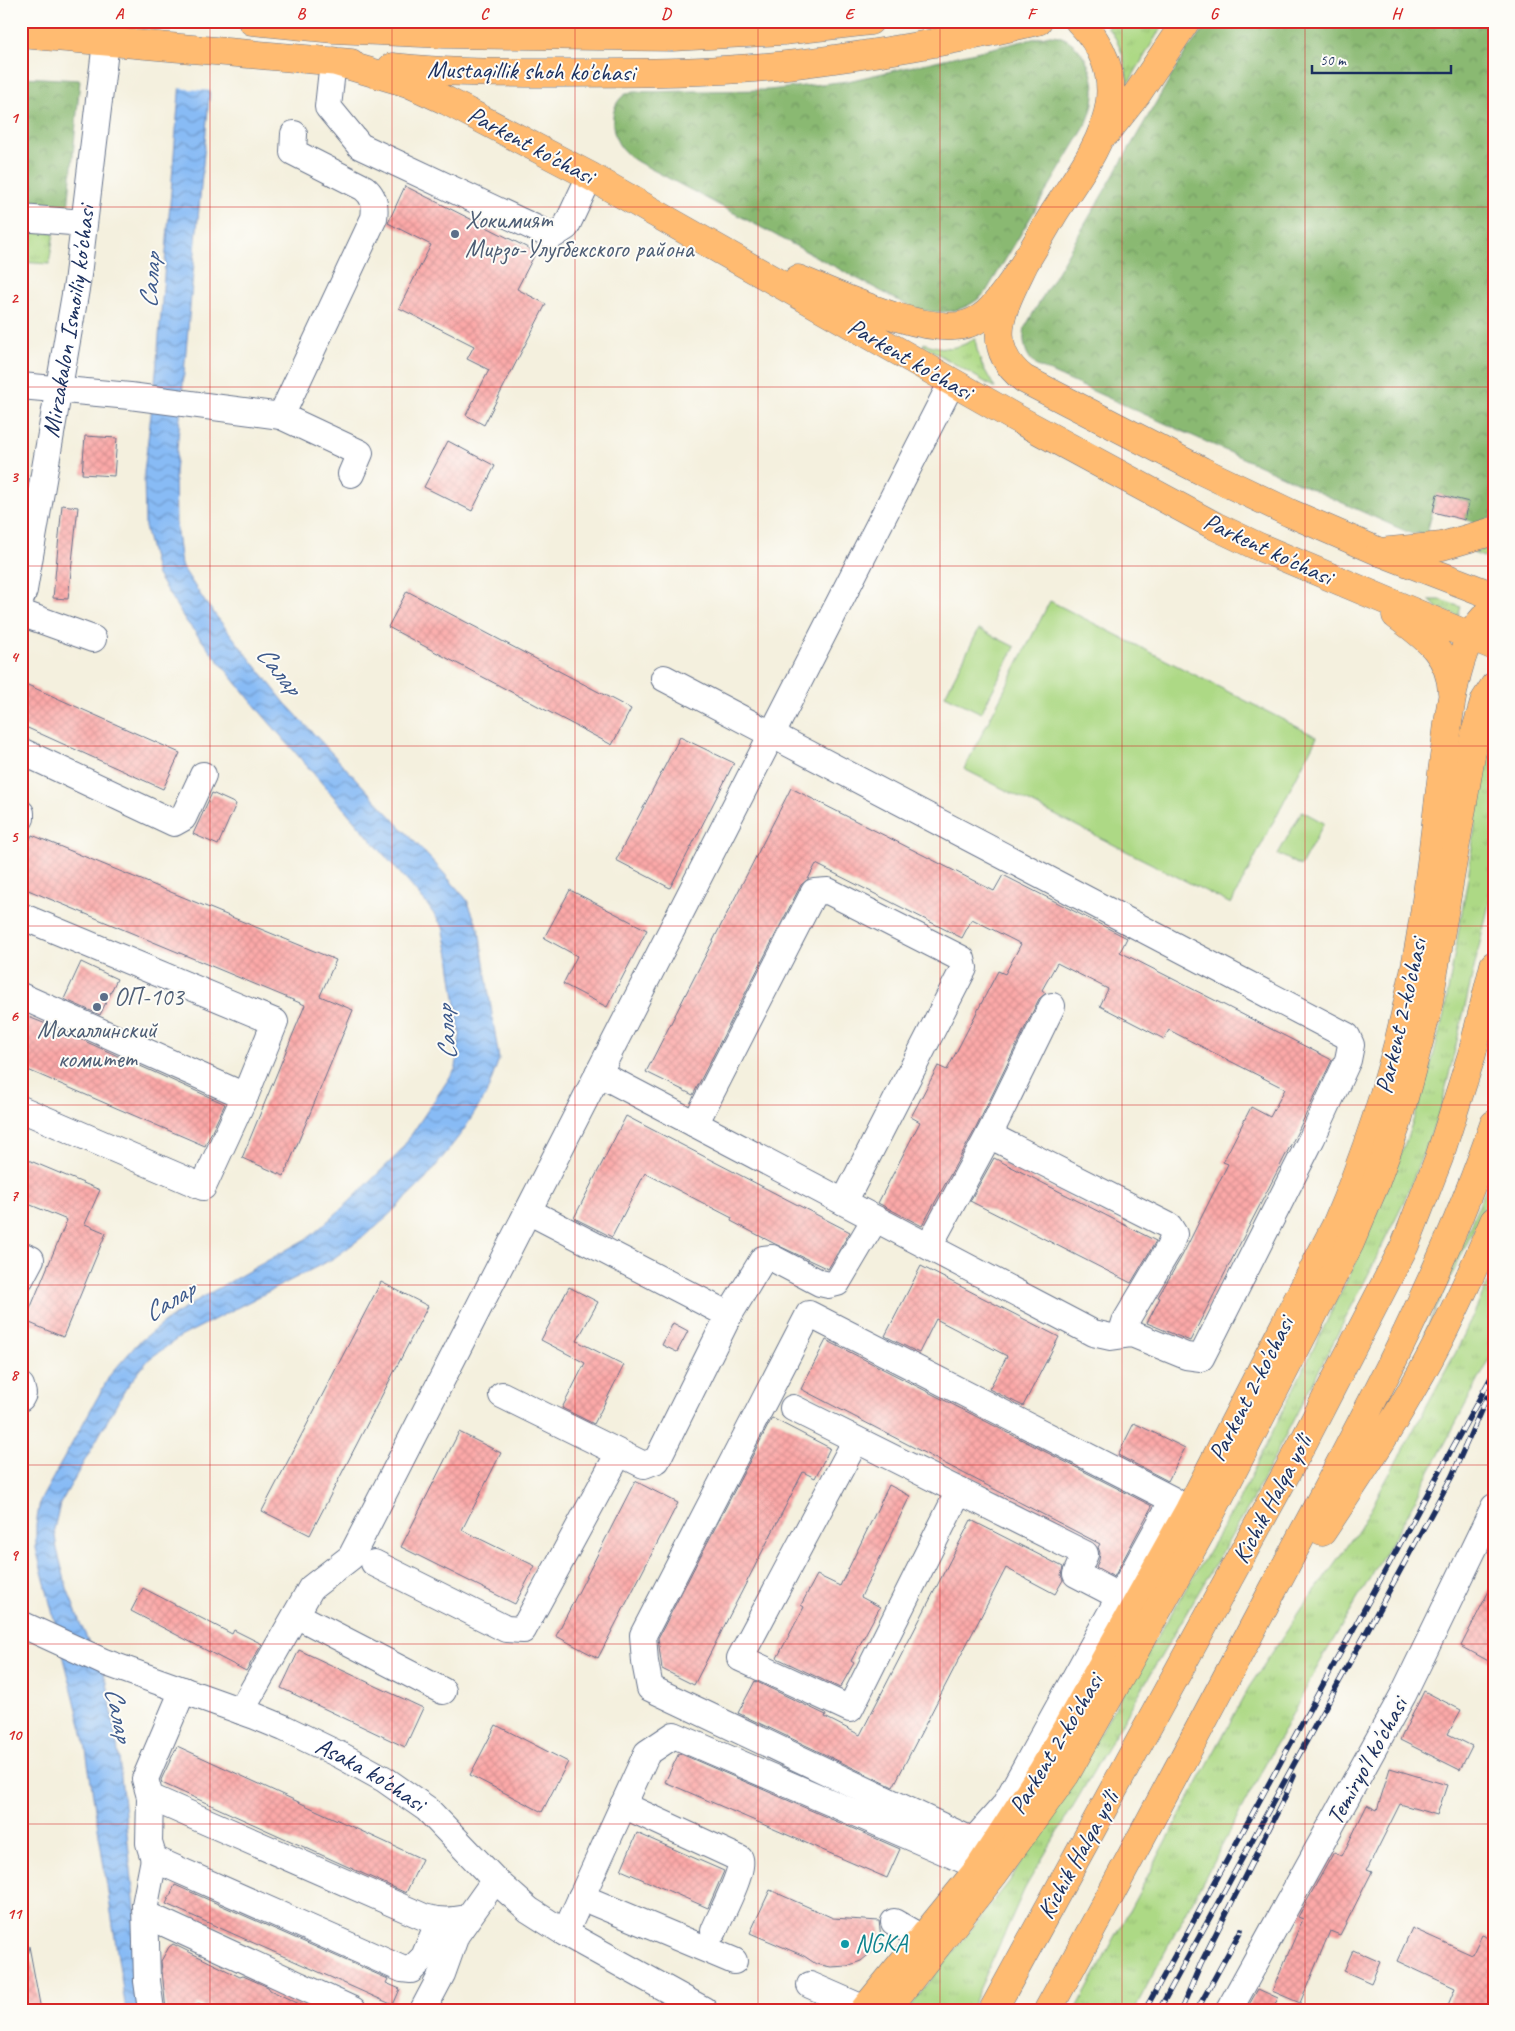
<svg xmlns="http://www.w3.org/2000/svg" width="1515" height="2031" font-family="Caveat,sans-serif">
	<defs>
		<pattern id="grass-tufts" width="24" height="20" patternUnits="userSpaceOnUse" patternTransform="scale(1.25)"><rect width="24" height="20" fill="#add985"/><path d="M3 7l-1-3M5 7V3M7 7l1-3M15 17l-1-3M17 17v-4M19 17l1-3" fill="none" stroke="#94bb75"/></pattern>
		<pattern id="forest-crowns" width="20" height="18" patternUnits="userSpaceOnUse" patternTransform="scale(1.25)"><rect width="20" height="18" fill="#8ab972"/><path d="M2 6a3 3 0 1 1 6 0M12 15a3 3 0 1 1 6 0" fill="none" stroke="#709761"/></pattern>
		<pattern id="water-waves" width="16" height="10" patternUnits="userSpaceOnUse" patternTransform="scale(1.25)"><rect width="16" height="10" fill="#88bbf5"/><path d="M0 5q4-4 8 0t8 0" fill="none" stroke="#6e98ca"/></pattern>
		<pattern id="building-cross-hatch" width="8" height="8" patternUnits="userSpaceOnUse" patternTransform="scale(1.25)"><rect width="8" height="8" fill="#fca9a8"/><path d="M0 0l8 8M0 8l8-8" fill="none" stroke="#d79293"/></pattern>
	</defs>
	<rect width="100%" height="100%" fill="#fdfcf7"/>
	<filter id="ink" filterUnits="userSpaceOnUse"><feTurbulence type="fractalNoise" baseFrequency=".02" numOctaves="2"/><feDisplacementMap in="SourceGraphic" scale="10" xChannelSelector="R" yChannelSelector="G"/><feConvolveMatrix kernelMatrix="1 2 1 2 8 2 1 2 1" color-interpolation-filters="sRGB"/></filter>
	<filter id="wash" filterUnits="userSpaceOnUse"><feTurbulence type="fractalNoise" baseFrequency=".0096" numOctaves="4" result="noise"/><feDisplacementMap in="SourceGraphic" scale="20" xChannelSelector="R" yChannelSelector="G"/><feGaussianBlur stdDeviation="1.12" result="paint"/><feColorMatrix in="noise" values="0 0 0 0 0 0 0 0 0 0 0 0 0 0 0 0 0 1.4 0 .05"/><feComposite in="paint" operator="in"/></filter>
	<g filter="url(#wash)">
		<rect width="100%" height="100%" fill="#f4f0de"/>
		<path fill="url(#grass-tufts)" stroke="#648472" d="M 1129,21 L 1165,21 L 1128,84 C 1125,64 1122,42 1107,27 Z
			M 21,231 L 54,233 L 49,264 L 21,262 Z
			M 975,338 L 977,350 L 982,365 L 995,388 L 923,345 L 924,343 C 942,350 959,350 975,338 Z
			M 1494,546 L 1494,561 L 1473,553 Z
			M 1429,600 L 1441,600 L 1461,607 L 1458,616 L 1438,608 Z
			M 1494,738 L 1494,883 L 1441,1109 L 1404,1201 L 1370,1271 L 1248,1508 L 1025,1888 L 970,2010 L 907,2010 L 1009,1882 L 1070,1782 L 1237,1504 L 1356,1262 L 1403,1149 L 1426,1084 L 1444,1014 L 1468,878 L 1485,750 Z
			M 1494,1169 L 1494,1186 L 1424,1335 Z
			M 1494,1270 L 1494,1351 L 1407,1515 L 1318,1666 L 1134,2010 L 1076,2010 L 1249,1687 L 1303,1607 L 1360,1528 L 1456,1352 Z"/>
		<path fill="url(#forest-crowns)" stroke="#527468" d="M 1211,21 L 1494,21 L 1494,517 L 1476,523 L 1465,519 L 1469,502 L 1437,494 L 1427,533 L 1412,534 L 1037,366 C 1025,356 1022,342 1025,327 L 1186,51 Z
			M 1050,35 C 1077,35 1094,67 1094,91 C 1094,103 1091,113 1086,125 L 986,292 C 964,315 933,317 905,304 L 638,162 C 631,158 625,153 620,146 C 609,130 609,98 631,92 L 769,90 L 848,81 Z
			M 21,77 L 80,80 L 68,209 L 21,206 Z"/>
		<path fill="#add985" stroke="#648472" d="M 1050,601 L 1317,737 L 1231,904 L 964,769 Z
			M 979,629 L 1015,647 L 981,713 L 945,695 Z
			M 1302,811 L 1324,823 L 1301,866 L 1278,854 Z"/>
		<path fill="url(#water-waves)" stroke="#5275aa" d="M 185,21 L 216,21 L 175,472 L 176,524 L 181,565 L 205,602 L 285,703 L 441,870 L 467,900 L 479,930 L 499,1059 L 486,1095 L 463,1131 L 425,1180 L 376,1227 L 334,1258 L 180,1337 L 149,1359 L 126,1388 L 60,1504 L 54,1529 L 57,1549 L 67,1588 L 81,1625 L 107,1682 L 119,1758 L 143,1983 L 149,2010 L 126,2010 L 84,1737 L 36,1548 L 36,1525 L 40,1501 L 110,1375 L 138,1343 L 167,1320 L 201,1298 L 311,1236 L 349,1202 L 399,1153 L 456,1068 L 460,1034 L 449,955 L 443,927 L 426,903 L 261,713 L 186,621 L 157,575 L 145,527 L 144,472 L 156,373 Z"/>
		<path fill="#f4f0de" d="M 182,21 L 218,21 L 212,91 L 176,88 Z"/>
		<g id="blocks">
			<path fill="url(#building-cross-hatch)" d="M 405,186 L 536,252 L 517,289 L 546,304 L 484,425 L 466,415 L 489,370 L 467,359 L 474,346 L 399,308 L 431,245 L 388,223 Z
				M 85,436 L 117,438 L 114,476 L 82,474 Z
				M 448,441 L 495,466 L 472,511 L 424,487 Z
				M 1437,494 L 1469,502 L 1465,520 L 1433,512 Z
				M 62,505 L 78,507 L 68,599 L 53,598 Z
				M 407,591 L 631,709 L 612,745 L 388,627 Z
				M 21,682 L 180,753 L 163,789 L 21,725 Z
				M 680,737 L 734,763 L 670,888 L 616,860 Z
				M 791,788 L 994,891 L 1003,875 L 1127,938 L 1120,952 L 1332,1060 L 1298,1131 L 1190,1341 L 1147,1323 L 1160,1298 L 1158,1297 L 1182,1256 L 1228,1164 L 1223,1162 L 1251,1107 L 1270,1117 L 1285,1089 L 1169,1030 L 1164,1039 L 1100,1006 L 1108,989 L 1057,963 L 1042,990 L 1046,993 L 1039,999 L 976,1128 L 922,1226 L 878,1203 L 920,1122 L 911,1117 L 938,1066 L 947,1070 L 998,971 L 1005,974 L 1021,944 L 972,919 L 962,938 L 816,864 L 808,879 L 801,885 L 693,1095 L 646,1072 Z
				M 212,793 L 236,804 L 218,845 L 193,834 Z
				M 32,835 L 336,960 L 320,996 L 353,1010 L 284,1176 L 242,1158 L 305,1005 L 21,887 L 21,860 Z
				M 570,890 L 647,930 L 607,1007 L 563,984 L 577,956 L 544,938 Z
				M 81,962 L 117,979 L 100,1015 L 64,999 Z
				M 21,1014 L 51,1026 L 225,1104 L 205,1146 L 21,1067 Z
				M 626,1116 L 850,1232 L 828,1269 L 775,1244 L 731,1221 L 732,1218 L 645,1173 L 612,1237 L 574,1218 Z
				M 21,1157 L 100,1190 L 85,1224 L 106,1233 L 63,1337 L 25,1321 L 67,1220 L 21,1201 Z
				M 994,1158 L 1156,1241 L 1131,1283 L 970,1201 Z
				M 921,1266 L 1059,1337 L 1023,1406 L 989,1389 L 1007,1356 L 936,1319 L 919,1353 L 885,1336 Z
				M 381,1282 L 428,1306 L 310,1535 L 262,1511 Z
				M 569,1287 L 598,1302 L 577,1341 L 624,1365 L 594,1424 L 562,1408 L 585,1363 L 541,1340 Z
				M 673,1323 L 688,1331 L 677,1352 L 662,1345 Z
				M 826,1340 L 1152,1506 L 1114,1577 L 1096,1567 L 1099,1560 L 1100,1553 L 1098,1547 L 1100,1544 L 801,1389 Z
				M 772,1418 L 830,1448 L 815,1478 L 803,1472 L 694,1685 L 662,1669 L 658,1638 Z
				M 1134,1423 L 1185,1448 L 1168,1481 L 1118,1455 Z
				M 459,1432 L 501,1453 L 462,1530 L 535,1566 L 515,1604 L 401,1547 Z
				M 635,1481 L 678,1503 L 598,1658 L 556,1636 Z
				M 889,1485 L 910,1496 L 861,1597 L 880,1607 L 851,1661 L 854,1663 L 840,1688 L 777,1658 L 804,1607 L 801,1605 L 817,1575 L 840,1586 Z
				M 971,1520 L 1063,1567 L 1061,1575 L 1063,1580 L 1055,1594 L 1006,1568 L 893,1787 L 738,1713 L 755,1681 L 826,1715 L 825,1717 L 860,1735 Z
				M 1494,1581 L 1494,1664 L 1461,1646 Z
				M 143,1588 L 232,1634 L 234,1630 L 262,1644 L 246,1671 L 131,1611 Z
				M 299,1650 L 423,1708 L 405,1747 L 281,1688 Z
				M 1424,1691 L 1461,1710 L 1448,1734 L 1472,1746 L 1460,1770 L 1400,1740 Z
				M 496,1725 L 568,1762 L 542,1812 L 470,1775 Z
				M 177,1746 L 422,1859 L 406,1893 L 162,1783 L 161,1780 Z
				M 679,1753 L 900,1849 L 887,1878 L 665,1782 Z
				M 1390,1768 L 1447,1785 L 1437,1815 L 1400,1804 L 1367,1870 L 1372,1872 L 1340,1935 L 1330,1931 L 1300,2003 L 1272,1991 L 1303,1919 L 1298,1917 L 1334,1852 L 1342,1856 L 1367,1805 L 1377,1810 Z
				M 637,1833 L 724,1871 L 708,1908 L 621,1870 Z
				M 175,1885 L 388,1979 L 386,1983 L 400,1989 L 393,2005 L 166,1904 Z
				M 770,1890 L 833,1918 L 879,1921 L 881,1937 L 873,1951 L 861,1961 L 847,1966 L 831,1967 L 816,1964 L 804,1956 L 750,1933 Z
				M 1412,1928 L 1472,1955 L 1482,1935 L 1494,1940 L 1494,2010 L 1446,2010 L 1455,1988 L 1397,1961 Z
				M 173,1944 L 240,1977 L 243,1976 L 268,1987 L 270,1990 L 312,2010 L 210,2010 L 198,2004 L 195,2010 L 166,2010 L 161,1961 L 169,1947 Z
				M 29,1946 L 41,2010 L 21,2010 L 21,1947 Z
				M 1353,1950 L 1380,1962 L 1371,1983 L 1344,1971 Z
				M 1258,1989 L 1278,1998 L 1273,2010 L 1246,2010 Z"/>
		</g>
	</g>
	<g filter="url(#ink)">
		<use href="#blocks" fill-opacity="0" stroke="#67738b" stroke-width="1"/>
		<g fill="none" stroke-linecap="round" stroke-linejoin="round">
			<g stroke="#67738b" stroke-width="28">
				<g id="minor">
					<path d="M 333,61 L 328,107 L 360,146 L 552,236 L 566,227 L 590,176"/>
					<path d="M 21,218 L 84,223"/>
					<path d="M 21,386 L 130,396 L 281,416 L 374,218 C 376,205 374,196 364,188 L 293,152 L 294,134"/>
					<path d="M 281,416 L 360,453 L 351,474"/>
					<path id="s1" d="M 21,598 L 24,590 L 77,283 L 106,42"/>
					<path d="M 21,613 L 93,639"/>
					<path d="M 21,751 L 174,823 L 183,818 L 203,775"/>
					<path d="M 21,813 L 21,818"/>
					<path d="M 21,916 L 275,1022 L 245,1096 L 203,1187 L 21,1109"/>
					<path d="M 21,996 L 245,1096"/>
					<path d="M 598,1073 L 1093,1333 L 1111,1337 L 1132,1334 L 1186,1356 L 1201,1358 L 1312,1138 L 1348,1060 L 1351,1045 L 1347,1036 L 664,678"/>
					<path d="M 695,1124 L 814,892 L 828,891 L 962,959 L 964,968 L 844,1202"/>
					<path d="M 989,1135 L 1052,1006"/>
					<path d="M 528,1211 L 729,1315 L 763,1259 L 772,1258 L 820,1283 L 829,1285 L 837,1283 L 875,1219"/>
					<path d="M 929,1246 L 989,1135 L 1169,1226 L 1174,1234 L 1169,1248 L 1125,1322 L 1121,1335"/>
					<path d="M 21,1255 L 31,1259 L 21,1278"/>
					<path d="M 809,1314 L 1173,1500 L 1004,1806 L 973,1841 L 650,1688 L 645,1662 L 643,1635 Z"/>
					<path d="M 21,1386 L 23,1394 L 21,1398"/>
					<path d="M 502,1395 L 644,1465 L 657,1460 L 729,1315"/>
					<path d="M 793,1408 L 1085,1554 L 1076,1574 L 1134,1604"/>
					<path d="M 856,1440 L 740,1658 L 850,1709 L 959,1491"/>
					<path d="M 374,1563 L 506,1629 L 523,1630 L 619,1453"/>
					<path d="M 296,1615 L 443,1691"/>
					<path id="s2" d="M 21,1624 L 104,1662 L 255,1716 L 284,1728 L 342,1756 L 384,1779 L 427,1809 L 495,1880 L 529,1910 L 565,1933 L 704,2010"/>
					<path d="M 183,1690 L 145,1779 L 150,1797 L 424,1917 C 440,1922 451,1921 467,1918"/>
					<path d="M 241,1711 L 311,1588 L 351,1557 L 952,382"/>
					<path d="M 150,1797 L 149,1843 L 154,1859 L 402,1969 L 411,1970 L 424,1957 L 439,1921"/>
					<path d="M 623,1805 L 740,1859 C 744,1872 720,1916 714,1931"/>
					<path d="M 581,1897 L 734,1961"/>
					<path d="M 147,1915 L 353,2010"/>
					<path d="M 894,1922 L 922,1938"/>
					<path d="M 565,1933 L 647,1753 L 674,1735 L 980,1867"/>
					<path d="M 810,1985 L 865,2009"/>
					<path d="M 151,2010 L 147,1981 L 145,1905 L 154,1859"/>
					<path d="M 423,2010 L 442,1974 L 456,1935 L 495,1880"/>
					<path d="M 1229,2010 L 1403,1695 L 1494,1507"/>
				</g>
			</g>
			<g stroke="#67738b" stroke-width="29">
				<path id="major" d="M 252,21 L 334,29 L 444,34 L 672,37 L 783,31 L 870,21
					M 21,34 L 351,63
					M 333,61 L 408,83 L 447,101 L 590,176 L 1012,416 L 1215,526 L 1257,546 L 1494,646
					M 392,67 C 447,73 502,73 558,73 C 637,73 717,73 796,64 C 877,54 959,40 1038,21
					M 1107,132 L 1137,94 L 1186,21
					M 1028,256 C 1009,297 977,343 1024,379 L 1202,471 L 1290,513 L 1380,552 L 1494,596
					M 798,279 C 839,295 926,337 967,324 C 977,321 985,316 992,308 C 1017,280 1035,245 1054,213 C 1074,181 1103,145 1109,107 C 1115,74 1102,44 1079,21
					M 1396,615 C 1425,637 1450,653 1452,692
					M 864,2010 L 980,1867 L 1042,1772 L 1189,1510 L 1335,1227 C 1369,1148 1395,1066 1412,982 C 1428,905 1435,826 1445,749 C 1449,711 1458,630 1494,610"/>
			</g>
			<g stroke="#67738b" stroke-width="29">
				<path id="highway" d="M 1380,552 L 1442,546 L 1494,531
					M 1322,1532 C 1354,1484 1386,1436 1414,1386 C 1445,1333 1470,1278 1494,1221
					M 886,2010 L 994,1874 L 1066,1774 L 1203,1529 L 1350,1243 L 1375,1184 L 1397,1124 L 1427,1012 L 1475,733 L 1485,700 L 1494,686
					M 993,2010 L 1304,1441 L 1405,1245 L 1439,1158 L 1472,1054 L 1494,965
					M 1048,2010 C 1131,1858 1212,1705 1293,1552 C 1367,1413 1443,1273 1494,1124"/>
			</g>
			<use href="#minor" stroke="#fff" stroke-width="26"/>
			<use href="#major" stroke="#ffbb71" stroke-width="28"/>
			<use href="#highway" stroke="#ffbb71" stroke-width="28"/>
			<g stroke="#1b2f5e" stroke-width="5.5">
				<path id="rail" d="M 1145,2010 L 1494,1372
					M 1159,2010 L 1452,1476 L 1487,1397
					M 1181,2010 L 1201,1963 L 1283,1801 L 1294,1776
					M 1197,2010 L 1241,1930"/>
			</g>
			<use href="#rail" stroke="#fdfcf7" stroke-width="4" stroke-dasharray="11" stroke-linecap="butt"/>
		</g>
	</g>
	<path fill="none" stroke="#d62828" stroke-width="1" stroke-opacity="0.55" d="M 210,21 L 210,2010M 392,21 L 392,2010M 575,21 L 575,2010M 758,21 L 758,2010M 940,21 L 940,2010M 1122,21 L 1122,2010M 1305,21 L 1305,2010M 21,207 L 1494,207M 21,387 L 1494,387M 21,566 L 1494,566M 21,746 L 1494,746M 21,926 L 1494,926M 21,1105 L 1494,1105M 21,1285 L 1494,1285M 21,1465 L 1494,1465M 21,1644 L 1494,1644M 21,1824 L 1494,1824"/>
	<g fill="#5c6f8a" stroke="#fdfcf7" stroke-width="2">
		<circle cx="455" cy="234" r="5"/>
		<circle cx="104" cy="997" r="5"/>
		<circle cx="97" cy="1007" r="5"/>
	</g>
	<circle fill="#0f9aa8" stroke="#fdfcf7" stroke-width="2" cx="845" cy="1944" r="5"/>
	<g text-anchor="middle" dominant-baseline="central" stroke-width="4" stroke-linejoin="round" paint-order="stroke">
		<g font-size="25" fill="#1b2f5e" stroke="#fdfcf7">
			<text transform="translate(531 71) rotate(1)">Mustaqillik shoh ko'chasi</text>
			<text transform="translate(531 145) rotate(28)">Parkent ko'chasi</text>
			<text stroke="none"><textPath href="#s1" startOffset="281">Mirzakalon Ismoiliy ko'chasi</textPath></text>
			<text transform="translate(910 359) rotate(30)">Parkent ko'chasi</text>
			<text transform="translate(1268 549) rotate(25)">Parkent ko'chasi</text>
			<text transform="translate(1401 1016) rotate(-77)">Parkent 2-ko'chasi</text>
			<text transform="translate(1251 1389) rotate(-63)">Parkent 2-ko'chasi</text>
			<text transform="translate(1272 1499) rotate(-62)">Kichik Halqa yo'li</text>
			<text transform="translate(1056 1744) rotate(-59)">Parkent 2-ko'chasi</text>
			<text transform="translate(1367 1761) rotate(-61)">Temiryo'l ko'chasi</text>
			<text stroke="none"><textPath href="#s2" startOffset="381">Asaka ko'chasi</textPath></text>
			<text transform="translate(1078 1855) rotate(-61)">Kichik Halqa yo'li</text>
		</g>
		<g font-size="25" fill="#4e5e75" stroke="#fdfcf7" text-anchor="start">
			<text x="465" y="220">Хокимият<tspan x="465" dy="29">Мирзо-Улугбекского района</tspan></text>
			<text x="114" y="997">ОП-103</text>
			<text x="97" y="1030" text-anchor="middle">Махаллинский<tspan x="97" dy="29">комитет</tspan></text>
		</g>
		<g font-size="25" fill="#0d838f" stroke="#fdfcf7" text-anchor="start">
			<text x="855" y="1944">NGKA</text>
		</g>
		<g font-size="26" font-style="italic" fill="#3c598b" stroke="#fdfcf7">
			<text transform="translate(150 281) rotate(-85)">Салар</text>
			<text transform="translate(279 670) rotate(51)">Салар</text>
			<text transform="translate(446 1033) rotate(-94)">Салар</text>
			<text transform="translate(169 1301) rotate(-31)">Салар</text>
			<text transform="translate(119 1714) rotate(78)">Салар</text>
		</g>
	</g>
	<rect width="1515" height="2031" fill="none" stroke="#fdfcf7" stroke-width="55"/>
	<path d="M1312 65v8h139v-8" fill="none" stroke="#1b2f5e" stroke-width="2.5"/>
	<text x="1320" y="65" font-size="15" fill="#1b2f5e" stroke="#fdfcf7" stroke-width="4" paint-order="stroke">50 m</text>
	<rect x="28" y="28" width="1460" height="1976" fill="none" stroke="#d62828" stroke-width="2"/>
	<g font-size="16" text-anchor="middle" font-weight="bold" fill="#d62828">
		<text x="119" y="19">A</text>
		<text x="301" y="19">B</text>
		<text x="484" y="19">C</text>
		<text x="666" y="19">D</text>
		<text x="849" y="19">E</text>
		<text x="1031" y="19">F</text>
		<text x="1214" y="19">G</text>
		<text x="1396" y="19">H</text>
		<text x="14" y="123">1</text>
		<text x="14" y="303">2</text>
		<text x="14" y="482">3</text>
		<text x="14" y="662">4</text>
		<text x="14" y="842">5</text>
		<text x="14" y="1021">6</text>
		<text x="14" y="1201">7</text>
		<text x="14" y="1380">8</text>
		<text x="14" y="1560">9</text>
		<text x="14" y="1740">10</text>
		<text x="14" y="1919">11</text>
	</g>
</svg>
